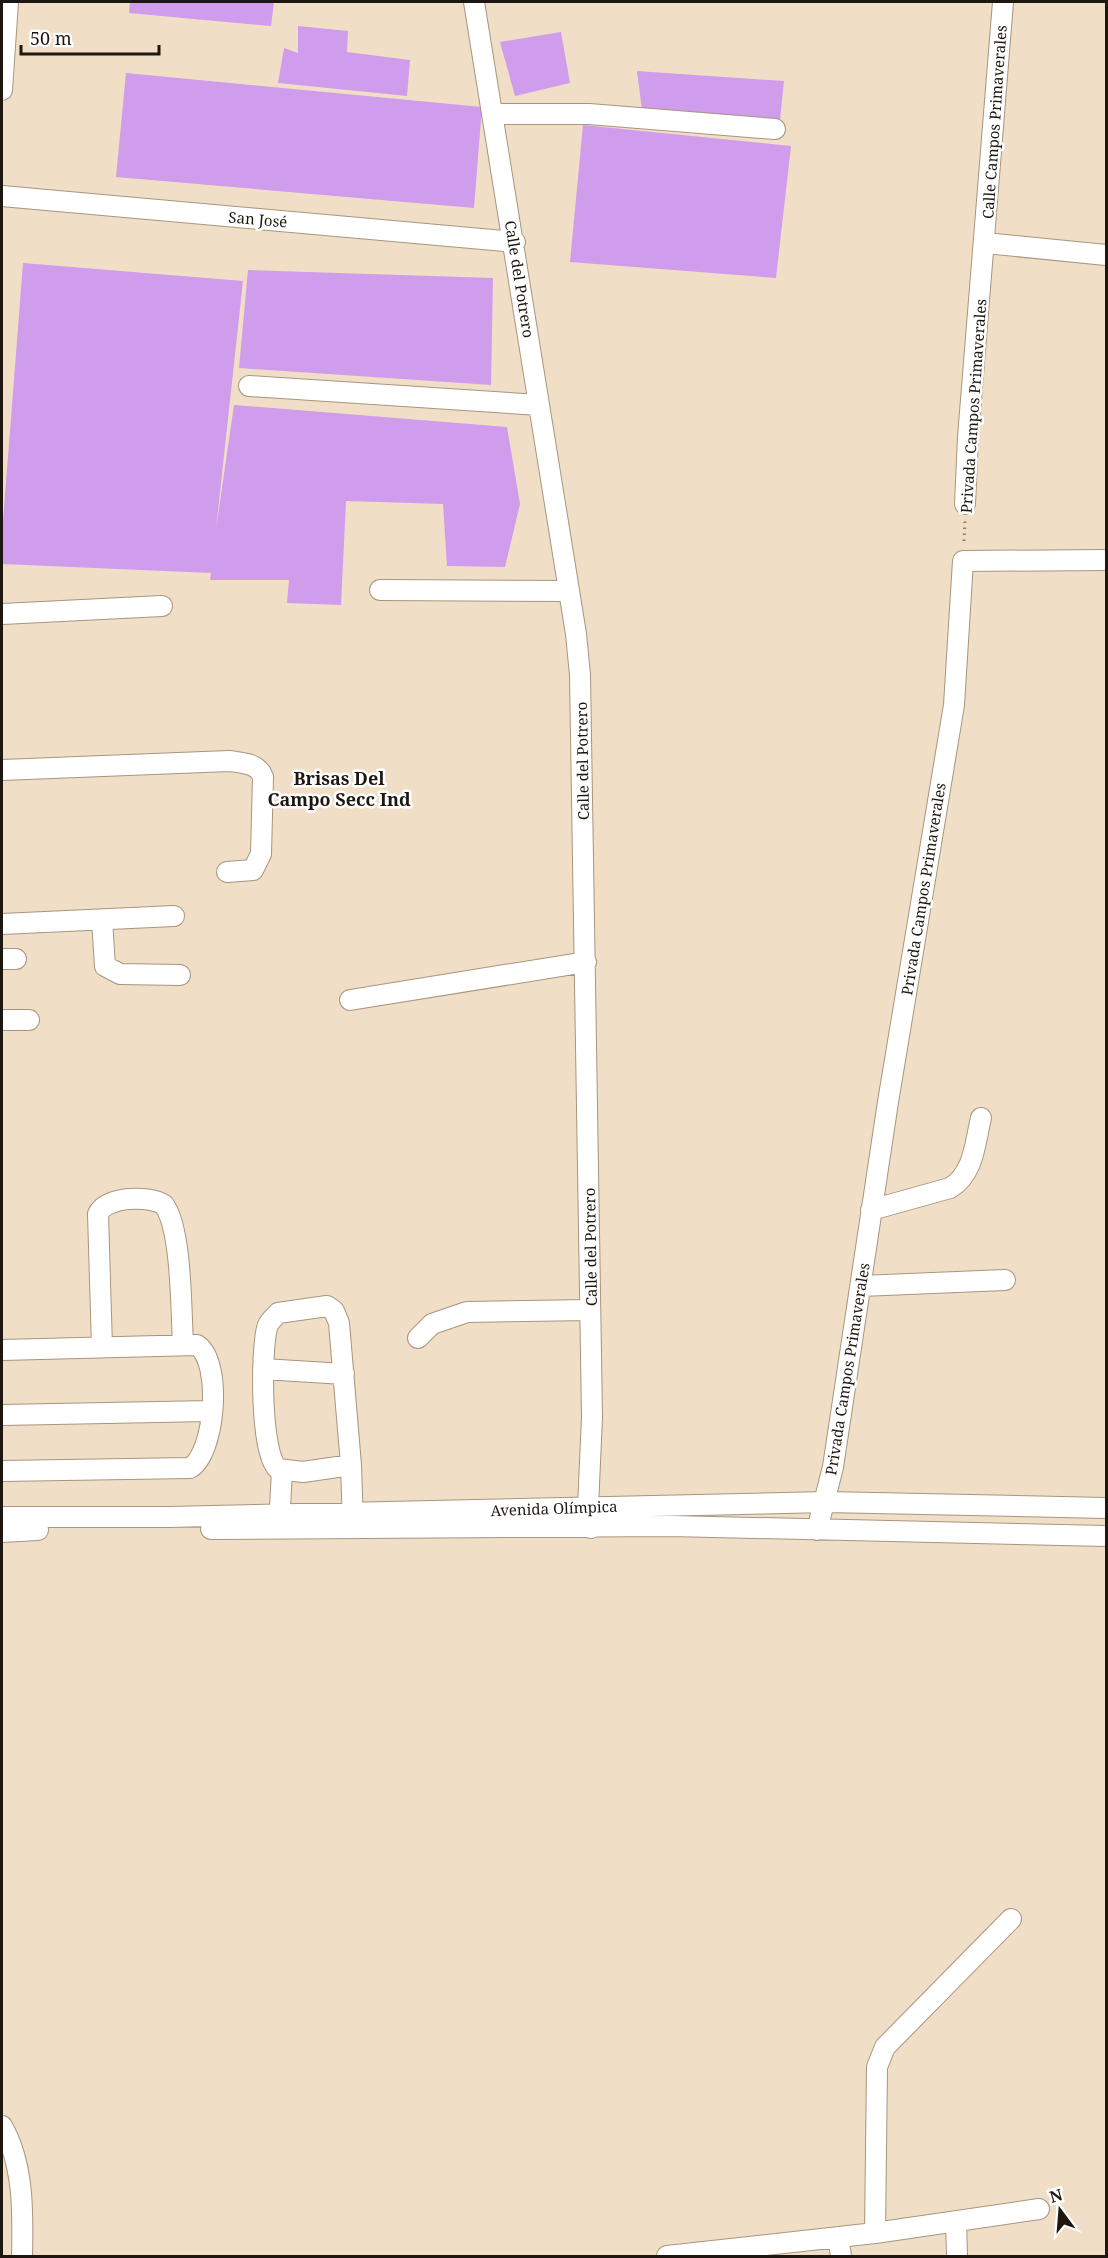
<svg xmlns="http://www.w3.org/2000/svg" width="1108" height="2258" font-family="'Noto Serif',serif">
	<rect width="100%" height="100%" fill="#f1dec7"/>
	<path fill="#d09cec" d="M 130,2 L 274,2 L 271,26 L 129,13 Z
		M 298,26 L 348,31 L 347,52 L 410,60 L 407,96 L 278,83 L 284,48 L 298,53 Z
		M 561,32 L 570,83 L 515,96 L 500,42 Z
		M 637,71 L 784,81 L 780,120 L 642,110 Z
		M 126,73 L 482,107 L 474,208 L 116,177 Z
		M 583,125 L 791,146 L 776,278 L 570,262 Z
		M 23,263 L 243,281 L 216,529 L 234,405 L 507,427 L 520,504 L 505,567 L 447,566 L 443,504 L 346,501 L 341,605 L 287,603 L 289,580 L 210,580 L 211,573 L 2,564 L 2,534 Z
		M 248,270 L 493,278 L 491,385 L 239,368 Z"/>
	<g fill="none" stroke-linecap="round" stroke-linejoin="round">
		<g stroke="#a7957f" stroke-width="22">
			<path id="minor" d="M 474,2 L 576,634 L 580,675 L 592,1417 L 588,1507 L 591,1528
				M 2,90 L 8,2
				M 493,114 L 589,114 L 775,129
				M 2,196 L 515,242
				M 985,243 L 1106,255
				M 249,386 L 539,405
				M 965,504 L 968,437 L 1003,2
				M 380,590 L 569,591
				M 2,614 L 162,606
				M 2,770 L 229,761 C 243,763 258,763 263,777 L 261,854 L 253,870 L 227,872
				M 102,920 L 105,966 L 120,974 L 180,975
				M 2,924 L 174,916
				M 2,959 L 16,959
				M 350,1000 L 586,962
				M 2,1020 L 29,1020
				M 871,1210 L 950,1188 C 974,1174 975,1143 981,1118
				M 861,1286 L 1005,1280
				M 327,1306 L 334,1311 L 339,1323 L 351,1465 L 303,1472 L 278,1469 C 260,1454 261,1351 267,1328 C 268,1322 274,1318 278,1313 Z
				M 418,1338 L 432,1324 L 467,1312 L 590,1310
				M 102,1347 L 98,1214 C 106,1196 150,1195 164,1205 C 182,1229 181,1312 183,1344
				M 2,1350 L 197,1345 C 223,1362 215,1454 190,1468 L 2,1471
				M 263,1369 L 344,1374
				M 2,1415 L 210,1411
				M 351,1465 L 353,1526
				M 2,1517 L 168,1517 L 826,1502 L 1106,1508
				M 279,1526 L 282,1471
				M 211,1529 L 671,1526 L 1106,1536
				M 817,1530 L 833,1467 L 888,1102 L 954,705 L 963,561 L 1106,560
				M 2,1532 L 38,1530
				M 2,2126 C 24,2164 23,2213 22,2256
				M 956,2221 L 957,2256
				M 875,2233 L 877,2067 L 885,2047 L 1011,1919
				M 838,2237 L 841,2256
				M 667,2256 L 875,2233 L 1039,2209"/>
		</g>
		<path stroke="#8b7d6e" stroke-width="3" stroke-dasharray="1.5 4.5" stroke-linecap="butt" d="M 964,541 L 965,521"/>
		<use href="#minor" stroke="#fff" stroke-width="20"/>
	</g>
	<g text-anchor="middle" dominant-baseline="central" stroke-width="5" stroke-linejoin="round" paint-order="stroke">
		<g font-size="15" fill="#1e170f" stroke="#fff">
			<text transform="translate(994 122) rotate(-86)">Calle Campos Primaverales</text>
			<text transform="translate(258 219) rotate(5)">San José</text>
			<text transform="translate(520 279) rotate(81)">Calle del Potrero</text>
			<text transform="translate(973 406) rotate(-86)">Privada Campos Primaverales</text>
			<text transform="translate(582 761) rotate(-91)">Calle del Potrero</text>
			<text transform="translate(923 889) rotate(-81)">Privada Campos Primaverales</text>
			<text transform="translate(590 1247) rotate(-91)">Calle del Potrero</text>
			<text transform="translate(847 1369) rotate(-81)">Privada Campos Primaverales</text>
			<text transform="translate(554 1508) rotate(-2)">Avenida Olímpica</text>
		</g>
		<g font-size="18" font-weight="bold" fill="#1e170f" stroke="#fff">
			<text x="339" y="778">Brisas Del<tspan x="339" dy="21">Campo Secc Ind</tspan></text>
		</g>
	</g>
	<rect width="1108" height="2258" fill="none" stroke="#1e170f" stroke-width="6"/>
	<g transform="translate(1060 2210) rotate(344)" stroke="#ffffff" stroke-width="4.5" paint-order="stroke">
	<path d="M0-4.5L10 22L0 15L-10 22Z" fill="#1e170f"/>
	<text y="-9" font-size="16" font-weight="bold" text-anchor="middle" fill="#1e170f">N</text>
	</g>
	<path d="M21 45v9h138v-9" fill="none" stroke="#1e170f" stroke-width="3"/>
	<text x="30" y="45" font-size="18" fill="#1e170f" stroke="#ffffff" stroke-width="4.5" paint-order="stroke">50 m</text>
</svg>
